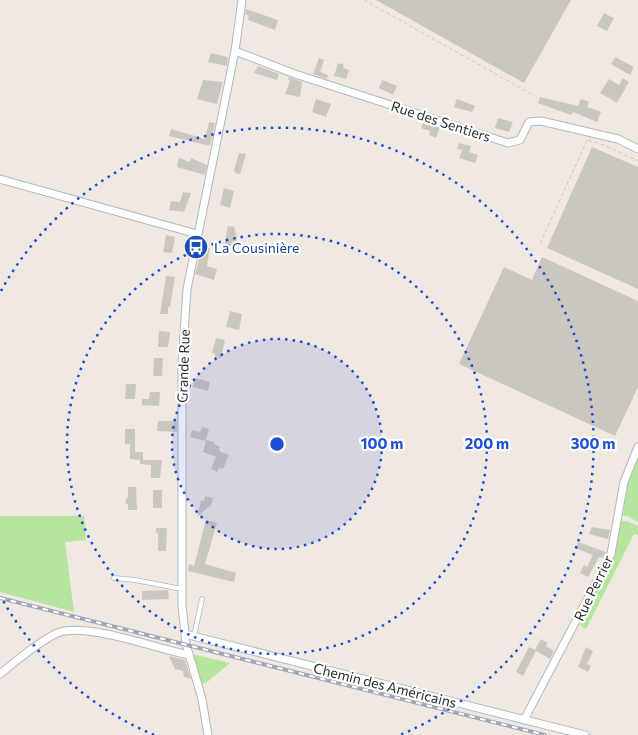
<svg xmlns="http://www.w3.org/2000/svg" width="638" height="735" font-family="Commissioner,sans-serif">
	<rect width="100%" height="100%" fill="#efe9e1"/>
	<path fill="#b6e59e" d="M 638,453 L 638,522 L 627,516 L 621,516 L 626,484 Z
		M 0,516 L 84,516 L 86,540 L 65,542 L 74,612 L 0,592 Z
		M 621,521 L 627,521 L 638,526 L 638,535 L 634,534 L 586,629 L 580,625 L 612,561 Z
		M 192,654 L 230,663 L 206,683 L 201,684 Z"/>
	<path fill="#cbc7bf" d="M 376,0 L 571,0 L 524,83 Z
		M 246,9 L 278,20 L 275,30 L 248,20 L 249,16 L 245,14 Z
		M 604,13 L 614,18 L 607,31 L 597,26 Z
		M 211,53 L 228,57 L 227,66 L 208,62 Z
		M 615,57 L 634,67 L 630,75 L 611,64 Z
		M 319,58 L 324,60 L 320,72 L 328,75 L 327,79 L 313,74 Z
		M 338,63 L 344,65 L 343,68 L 349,70 L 346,79 L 334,76 Z
		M 258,66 L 279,74 L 277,80 L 254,73 Z
		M 289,77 L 302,82 L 300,97 L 285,94 L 290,81 L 288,80 Z
		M 623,78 L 629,82 L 617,103 L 600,93 L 609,79 L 619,85 Z
		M 203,80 L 223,82 L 217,104 L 197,99 Z
		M 382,80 L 397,86 L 393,95 L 379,88 Z
		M 540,97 L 578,106 L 581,99 L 589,102 L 587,107 L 601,112 L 597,122 L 573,112 L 571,115 L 538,103 Z
		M 316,99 L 331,104 L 326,117 L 312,112 Z
		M 457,99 L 475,106 L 472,112 L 454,107 Z
		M 498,118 L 513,122 L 509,132 L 495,128 Z
		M 424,121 L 440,127 L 436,138 L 429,135 L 430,131 L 421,128 Z
		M 209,122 L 215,123 L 210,146 L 169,136 L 171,129 L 205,139 Z
		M 459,143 L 471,146 L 469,152 L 478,155 L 475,163 L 459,158 L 462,150 L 457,149 Z
		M 592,147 L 638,167 L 638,289 L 547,248 Z
		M 239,153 L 246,154 L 240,174 L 235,173 L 234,170 Z
		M 179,158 L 190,162 L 191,158 L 207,165 L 205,175 L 177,167 Z
		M 224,188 L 234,191 L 230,208 L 220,205 Z
		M 183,192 L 191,193 L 184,212 L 169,210 L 171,201 L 180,202 Z
		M 228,226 L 234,227 L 237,238 L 236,244 L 232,243 L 231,248 L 224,247 Z
		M 166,235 L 175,237 L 172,253 L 163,252 Z
		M 203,247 L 210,248 L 207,266 L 217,269 L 214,280 L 195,274 Z
		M 542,257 L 638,301 L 638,387 L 615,436 L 459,364 L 504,267 L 532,280 Z
		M 166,276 L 175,277 L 170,307 L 168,307 L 168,314 L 160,314 Z
		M 230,311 L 242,314 L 239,330 L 226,327 Z
		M 159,331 L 170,332 L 168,347 L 158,347 Z
		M 216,338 L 225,340 L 221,358 L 215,357 L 215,354 L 212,353 Z
		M 154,358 L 163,358 L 162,376 L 153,376 Z
		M 195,378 L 210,382 L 208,391 L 193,387 Z
		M 126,384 L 136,384 L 135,399 L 125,399 Z
		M 150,392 L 160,392 L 159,406 L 142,405 L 142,399 L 149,399 Z
		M 158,421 L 177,421 L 177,432 L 157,431 Z
		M 202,427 L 209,429 L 206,440 L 215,442 L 214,444 L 220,447 L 219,451 L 229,455 L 223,469 L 219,468 L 217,472 L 211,469 L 216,457 L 203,452 L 206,441 L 190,437 L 192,430 L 200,432 Z
		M 125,429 L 135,429 L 135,452 L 143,452 L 143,460 L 162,460 L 160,478 L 151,478 L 151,465 L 140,464 L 140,460 L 130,459 L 130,444 L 125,444 Z
		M 128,487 L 136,487 L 137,510 L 128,510 L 128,505 L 125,502 L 128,496 Z
		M 153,490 L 162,490 L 162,508 L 153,508 Z
		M 205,496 L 213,498 L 211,505 L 197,517 L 201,500 L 204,501 Z
		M 206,520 L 217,523 L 205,564 L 236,573 L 234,582 L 188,571 L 189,564 L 194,566 Z
		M 592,527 L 610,530 L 608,539 L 589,534 Z
		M 156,528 L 167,528 L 166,551 L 158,551 L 158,533 L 156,533 Z
		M 578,542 L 606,552 L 603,558 L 599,557 L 588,577 L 580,573 L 584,565 L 587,567 L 593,555 L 575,548 Z
		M 168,590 L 169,599 L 142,600 L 142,591 Z
		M 541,639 L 548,643 L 546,646 L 554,651 L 550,659 L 536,651 L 523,676 L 516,672 L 529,647 L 535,650 Z
		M 586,647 L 593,651 L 587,664 L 591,666 L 588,672 L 578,667 Z
		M 169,656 L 185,660 L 191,679 L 184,677 L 183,671 L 175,669 Z"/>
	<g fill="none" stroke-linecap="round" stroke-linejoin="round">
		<g stroke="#b4b7c1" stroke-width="5.5">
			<path id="lane" d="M 114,578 L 135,580 L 182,589
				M 194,636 L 202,599"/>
		</g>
		<g stroke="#b4b7c1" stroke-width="9">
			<path id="street" d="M 235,51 L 295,74 L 508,143 L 520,140 L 529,122 L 541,121 L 618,139 L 638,149
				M 0,179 L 197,234
				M 185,634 L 585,735
				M 0,674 C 15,662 43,638 60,632 C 88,623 158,649 189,655
				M 524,720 L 611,554 L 624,482 L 638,447
				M 208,735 L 202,699 L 186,644 L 182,605 L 182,363 L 187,289 L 235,51 L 242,0"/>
		</g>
		<path stroke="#c9c9c9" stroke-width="1" stroke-dasharray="4 2.5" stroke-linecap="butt" d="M 364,0 L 535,96
			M 588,140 L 606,146 L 638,161
			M 540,244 L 588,138"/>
		<use href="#lane" stroke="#fff" stroke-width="4"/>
		<use href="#street" stroke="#fff" stroke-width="7"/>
		<g stroke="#a3a6b8" stroke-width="4">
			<path id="rail" d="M 0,598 L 545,735"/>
		</g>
		<use href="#rail" stroke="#fff" stroke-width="2" stroke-dasharray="5.5" stroke-linecap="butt"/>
	</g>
	<circle cx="277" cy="444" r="105" fill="#1d4ed8" fill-opacity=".12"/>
	<g fill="none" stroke="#1d4ed8" stroke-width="2.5" stroke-dasharray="2.5 5">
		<circle cx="277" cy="444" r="105"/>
		<circle cx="277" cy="444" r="210"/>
		<path d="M154 735A316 316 0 0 1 1 597M1 291A316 316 0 1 1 400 735"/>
	</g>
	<defs>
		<g id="bus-disc" transform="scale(1.25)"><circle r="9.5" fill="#1a4fb4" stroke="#fff"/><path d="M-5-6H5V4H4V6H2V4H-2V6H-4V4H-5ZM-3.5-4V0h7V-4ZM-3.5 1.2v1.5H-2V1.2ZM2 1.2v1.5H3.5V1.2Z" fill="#fff"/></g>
	</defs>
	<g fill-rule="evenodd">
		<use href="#bus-disc" x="196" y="247"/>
	</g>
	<g text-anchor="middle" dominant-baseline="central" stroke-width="4.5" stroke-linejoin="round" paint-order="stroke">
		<g font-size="14" fill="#2e2e2e" stroke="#fff">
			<text transform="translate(441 121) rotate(18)">Rue des Sentiers</text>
			<text transform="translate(183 366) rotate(-88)">Grande Rue</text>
			<text transform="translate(593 588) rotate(-64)">Rue Perrier</text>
			<text transform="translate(385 685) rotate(14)">Chemin des Américains</text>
		</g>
		<g font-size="14" fill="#164399" stroke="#fff" text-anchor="start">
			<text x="214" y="247">La Cousinière</text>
		</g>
	</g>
	<circle cx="277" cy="444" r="8" fill="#1d4ed8" stroke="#fff" stroke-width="2.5"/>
	<g font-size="15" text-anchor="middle" font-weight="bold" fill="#1d4ed8" stroke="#fff" stroke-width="4.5" stroke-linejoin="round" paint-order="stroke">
		<text x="382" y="449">100 m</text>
		<text x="487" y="449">200 m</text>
		<text x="593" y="449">300 m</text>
	</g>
</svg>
